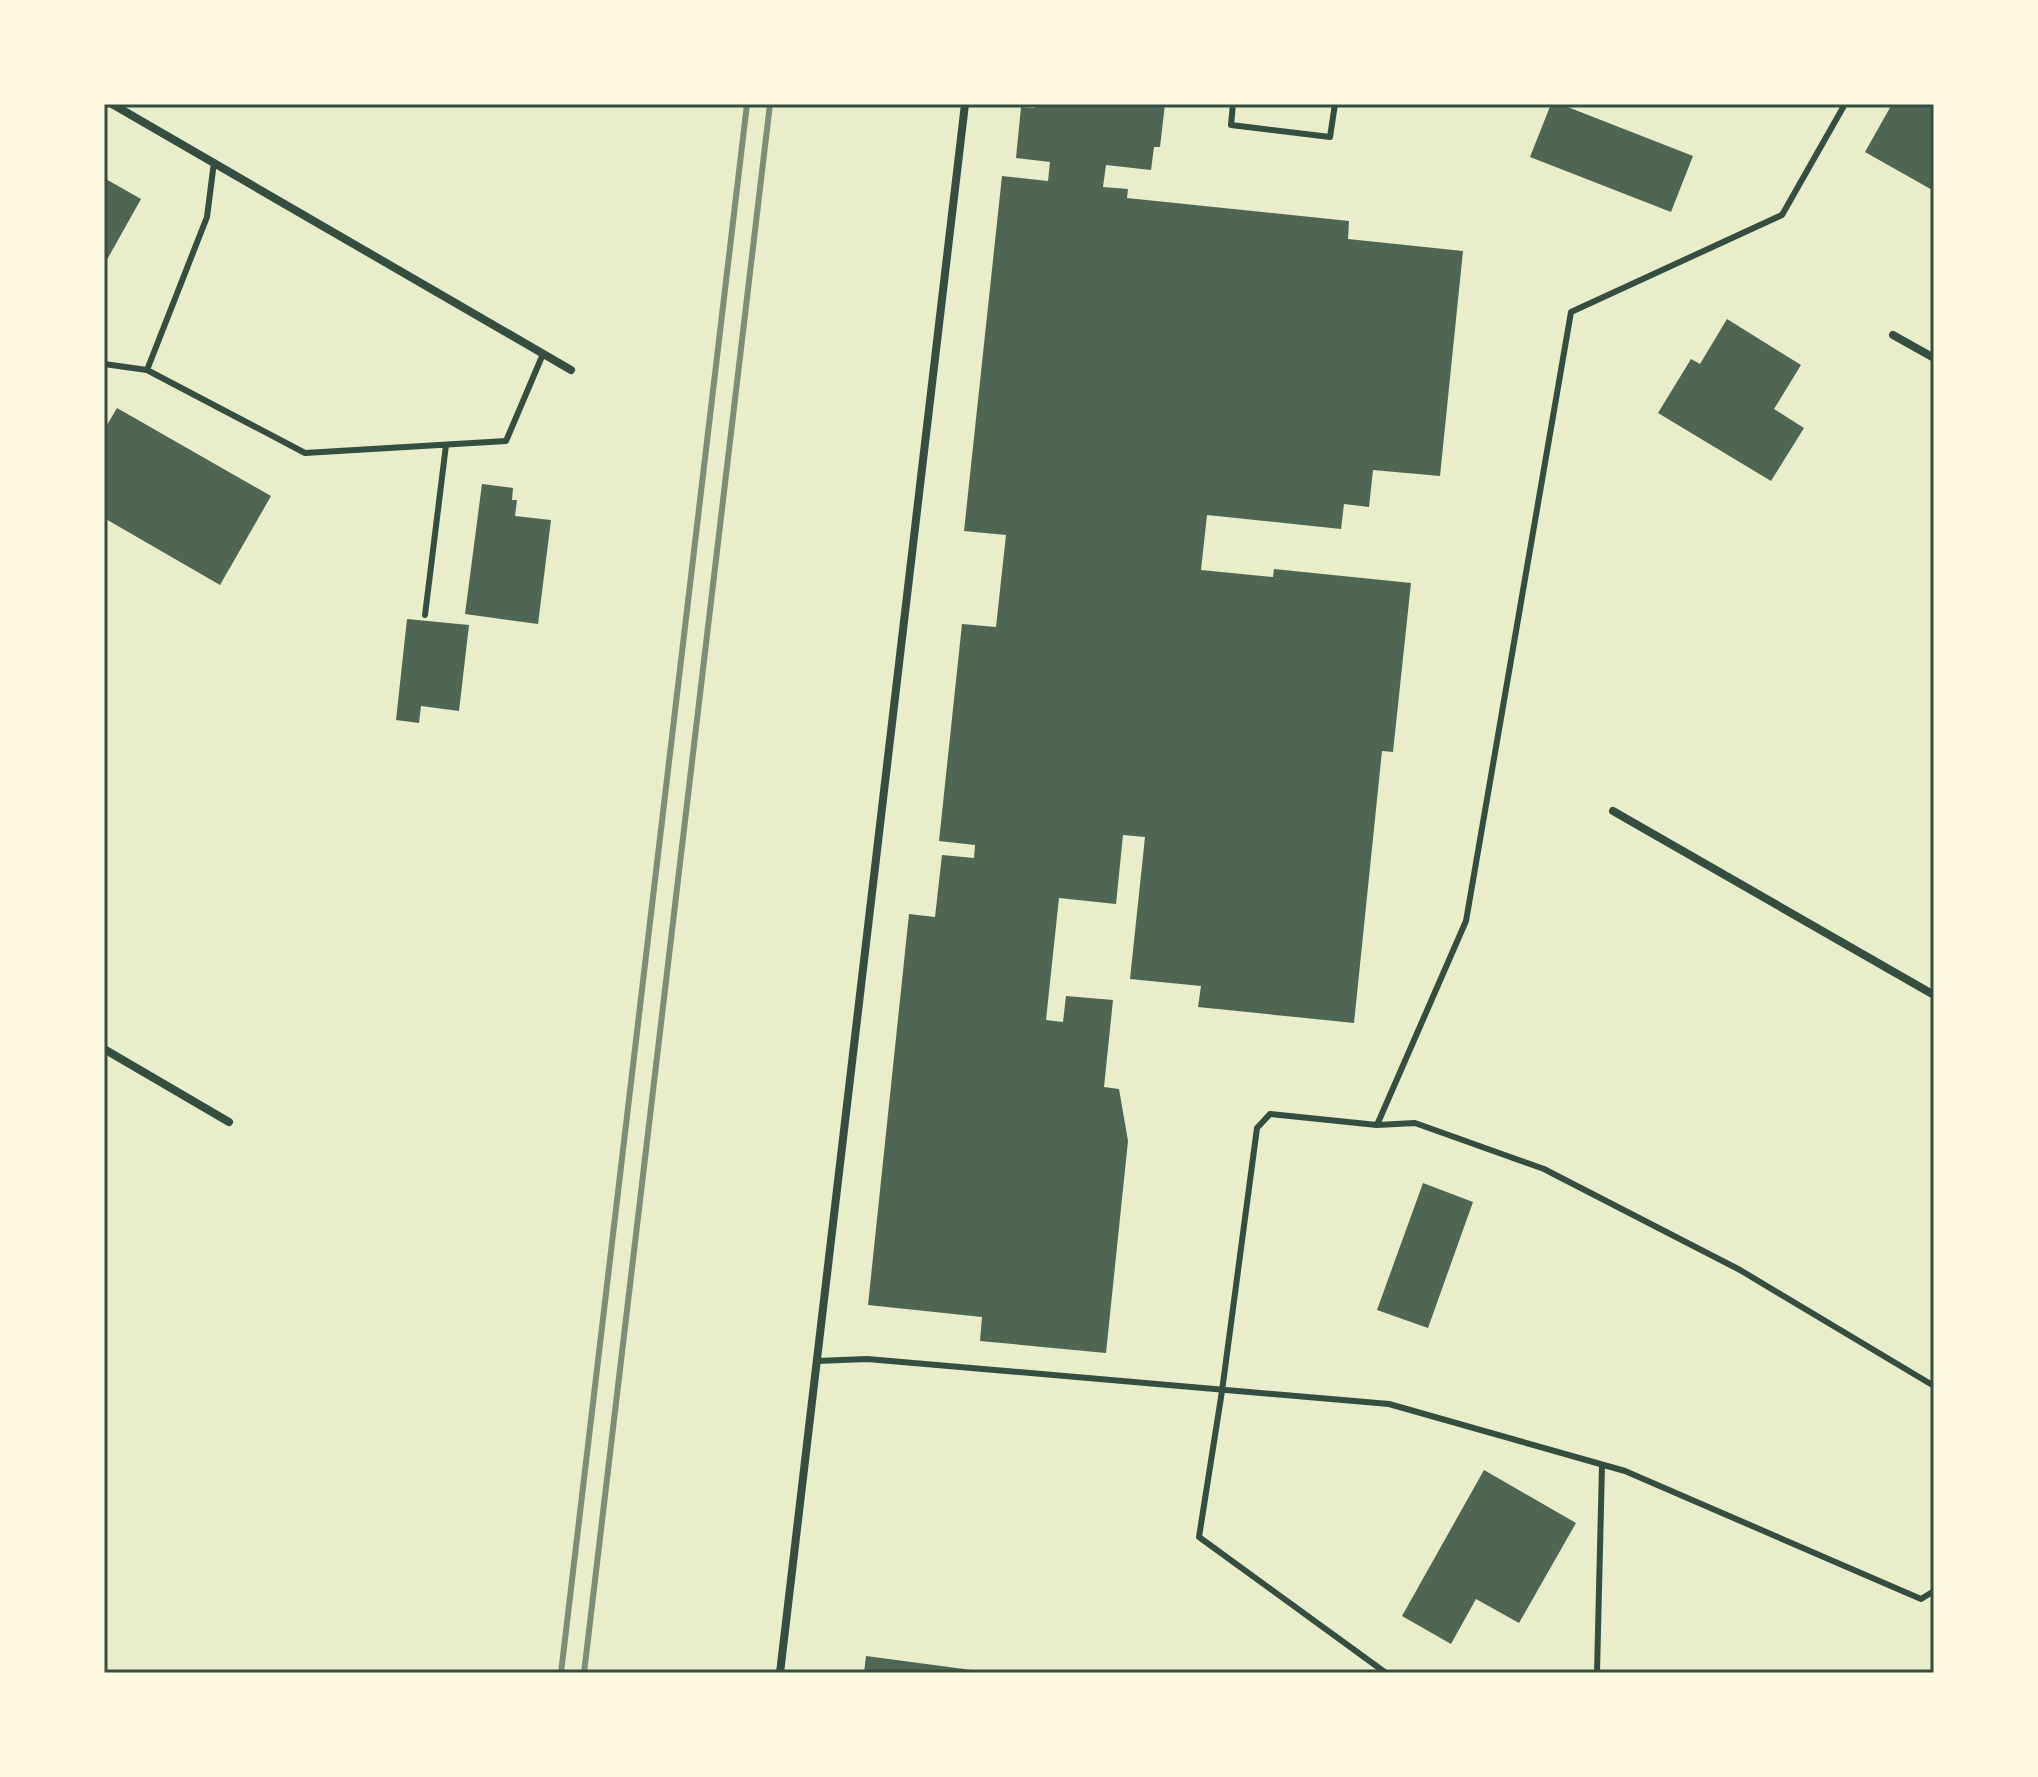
<svg xmlns="http://www.w3.org/2000/svg" width="2038" height="1777" font-family="'PT Sans Narrow',sans-serif">
	<rect width="100%" height="100%" fill="#e9edc9"/>
	<path fill="#4f6655" d="M 1035,104 L 1165,104 L 1160,147 L 1154,147 L 1151,170 L 1106,165 L 1103,187 L 1128,189 L 1127,198 L 1349,221 L 1348,239 L 1463,251 L 1440,476 L 1373,470 L 1369,507 L 1344,504 L 1341,529 L 1207,515 L 1201,570 L 1273,577 L 1274,569 L 1411,583 L 1393,752 L 1382,751 L 1354,1023 L 1198,1007 L 1201,986 L 1130,979 L 1145,837 L 1123,835 L 1116,904 L 1059,898 L 1046,1020 L 1063,1022 L 1066,996 L 1113,1000 L 1104,1087 L 1119,1089 L 1128,1141 L 1106,1353 L 980,1341 L 982,1317 L 868,1305 L 909,914 L 935,917 L 942,855 L 974,858 L 975,845 L 939,841 L 962,624 L 996,627 L 1006,535 L 964,531 L 1002,176 L 1048,181 L 1050,162 L 1016,158 L 1021,107 L 1035,108 Z
		M 1551,104 L 1560,104 L 1693,156 L 1671,212 L 1530,157 Z
		M 1892,104 L 1934,104 L 1934,191 L 1865,152 Z
		M 104,178 L 141,199 L 104,265 Z
		M 1727,319 L 1801,365 L 1774,409 L 1804,428 L 1771,481 L 1658,413 L 1691,359 L 1700,364 Z
		M 117,408 L 271,496 L 220,585 L 104,518 L 104,430 Z
		M 482,484 L 513,488 L 512,500 L 517,500 L 515,516 L 551,520 L 538,624 L 465,614 Z
		M 407,619 L 469,625 L 459,711 L 421,706 L 419,723 L 396,720 Z
		M 1423,1183 L 1473,1202 L 1428,1328 L 1377,1310 Z
		M 1484,1470 L 1576,1523 L 1519,1623 L 1476,1599 L 1451,1644 L 1402,1616 Z
		M 866,1656 L 979,1671 L 979,1673 L 864,1673 Z"/>
	<g fill="none" stroke-linecap="round" stroke-linejoin="round">
		<path stroke="#344e41" stroke-width="6" d="M 1233,104 L 1231,125 L 1330,137 L 1335,104
			M 104,364 L 147,370 L 305,453 L 506,441 L 543,354
			M 147,370 L 207,217 L 214,162
			M 425,615 L 446,445
			M 1377,1125 L 1466,921 L 1571,312 L 1782,215 L 1845,104
			M 817,1361 L 867,1359 L 1389,1404 L 1625,1471 L 1921,1599 L 1934,1591
			M 1386,1673 L 1199,1537 L 1222,1391 L 1257,1128 L 1270,1114 L 1377,1125 L 1415,1123 L 1544,1169 L 1740,1270 L 1934,1386
			M 1597,1673 L 1602,1465"/>
		<path stroke="#344e41" stroke-width="8" d="M 112,104 L 571,370
			M 1893,335 L 1934,358
			M 1613,811 L 1934,995
			M 104,1049 L 229,1122
			M 780,1673 L 965,104"/>
		<path stroke="#7c8e77" stroke-width="6" d="M 561,1673 L 747,104
			M 584,1673 L 770,104"/>
	</g>
	<rect width="2038" height="1777" fill="none" stroke="#fefae0" stroke-width="212"/>
	<rect x="106" y="106" width="1826" height="1565" fill="none" stroke="#344e41" stroke-width="3"/>
</svg>
